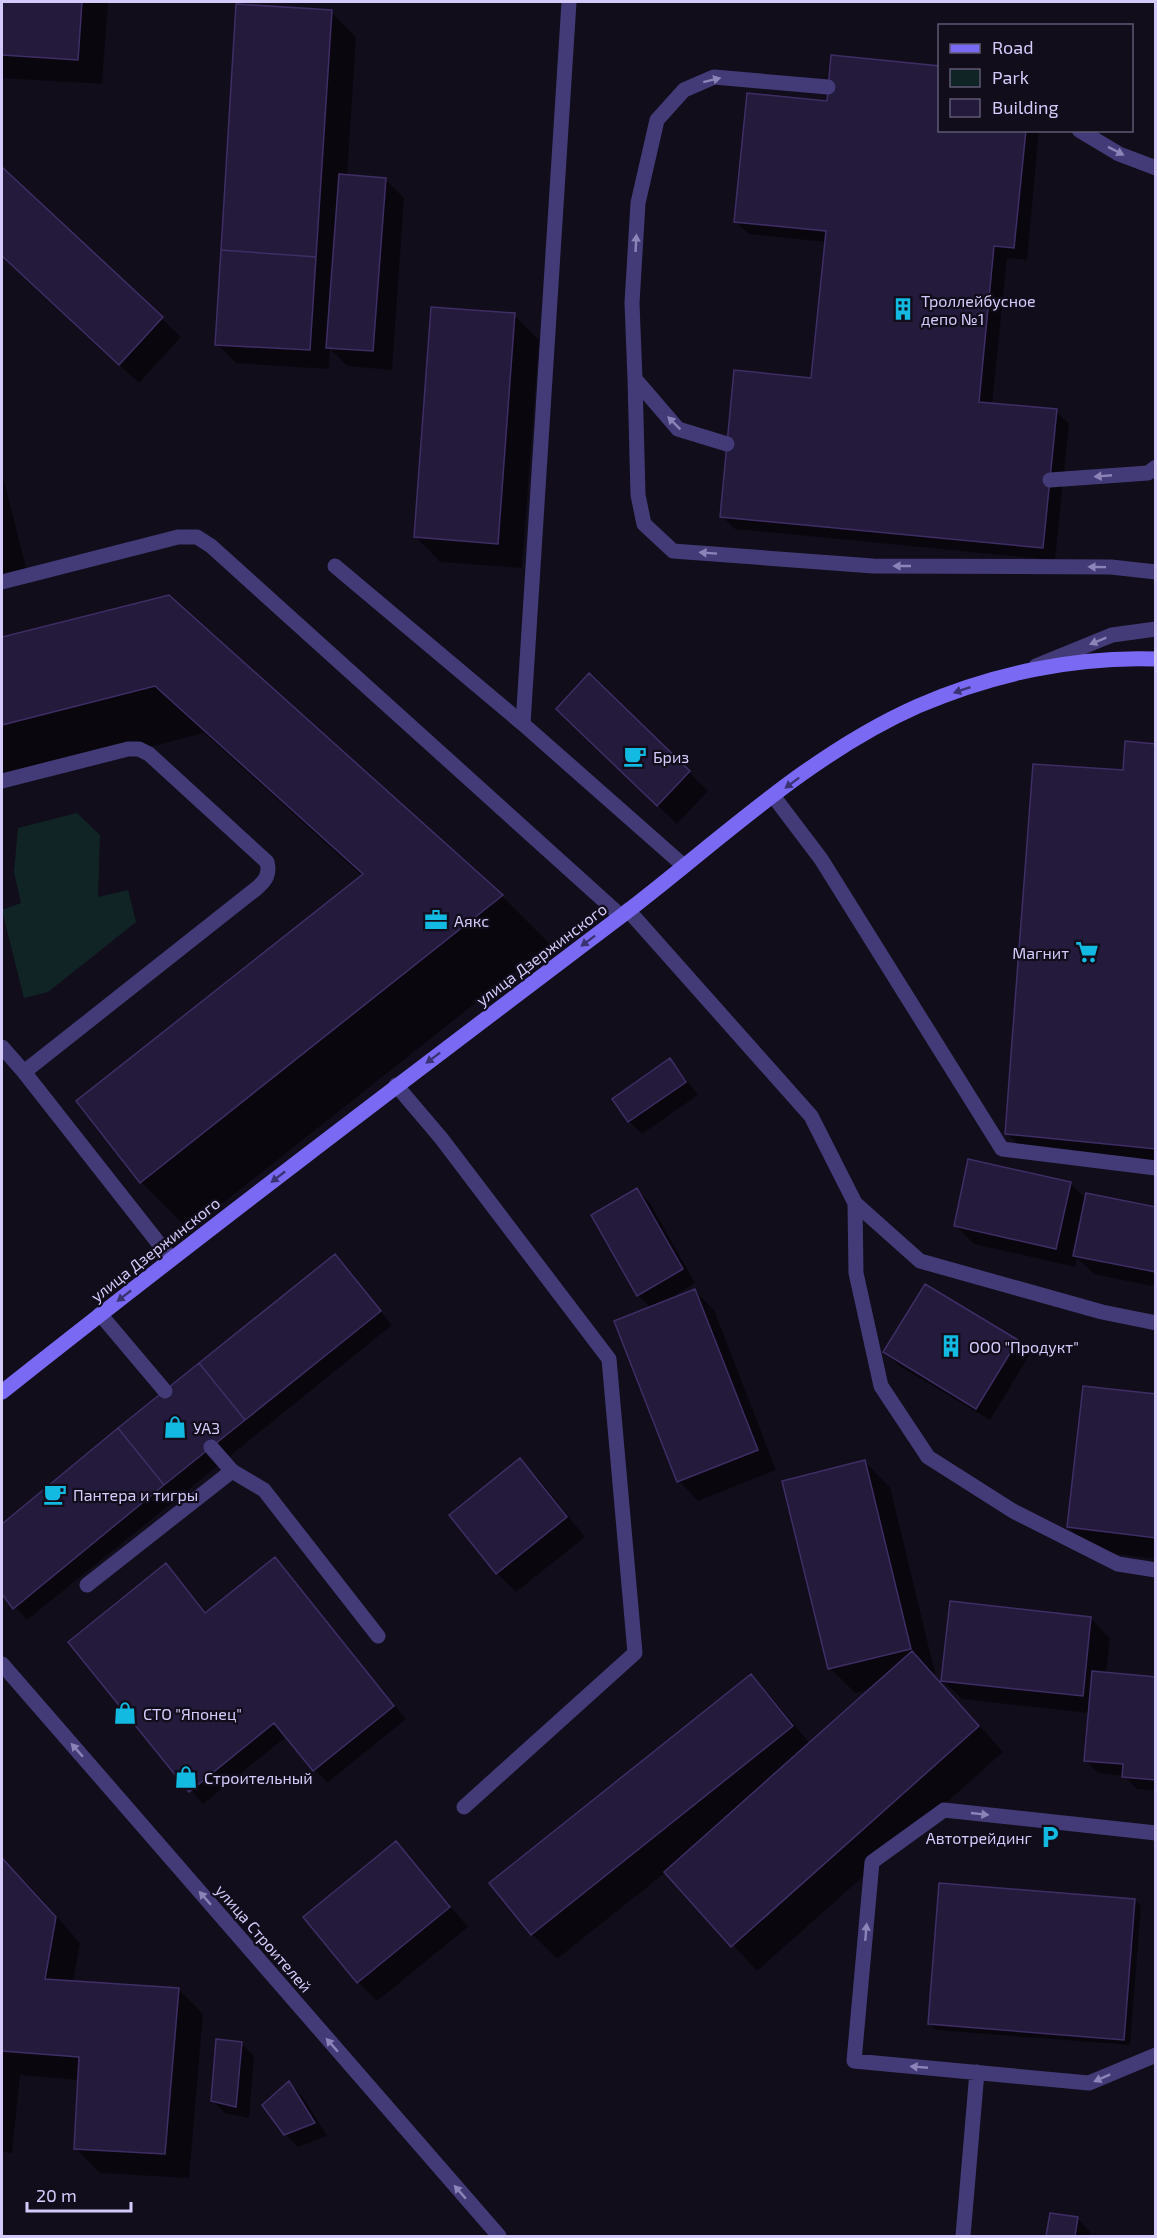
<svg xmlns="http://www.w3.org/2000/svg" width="1157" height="2238" font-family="'Exo 2',sans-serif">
	<rect width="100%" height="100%" fill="#110d1b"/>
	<path fill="#102425" d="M 77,813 L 100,835 L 98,897 L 128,890 L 136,922 L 48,992 L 24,998 L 2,910 L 21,903 L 14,872 L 18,828 Z"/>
	<path fill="#0007" d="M 2,2 L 108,2 L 102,84 L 2,78 Z
		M 331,12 L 356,37 L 347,176 L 385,179 L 404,198 L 392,370 L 347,366 L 330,349 L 329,369 L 236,363 L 217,344 Z
		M 940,130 L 1039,130 L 1027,260 L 1007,258 L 992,404 L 1056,411 L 1069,424 L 1055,560 L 735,529 L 722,516 L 812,379 L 826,242 L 749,234 L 736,222 Z
		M 2,169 L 181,337 L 139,383 L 2,255 Z
		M 514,315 L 539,340 L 522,568 L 440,562 L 416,537 Z
		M 2,473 L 30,583 L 2,590 Z
		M 168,596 L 502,896 L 550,944 L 189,1230 L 141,1182 L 78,1101 L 362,876 L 204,733 L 2,785 L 2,638 Z
		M 589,676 L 708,791 L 677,824 L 577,728 Z
		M 1156,746 L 1156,1171 L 1031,1158 L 1007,1133 L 1124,772 Z
		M 670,1060 L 698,1095 L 642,1134 L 629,1121 Z
		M 1070,1183 L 1086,1199 L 1156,1209 L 1156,1287 L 1094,1274 L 1077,1258 L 1075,1267 L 974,1244 L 955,1225 Z
		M 637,1190 L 650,1203 L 695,1283 L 663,1303 L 695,1291 L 714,1310 L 776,1470 L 698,1501 L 679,1481 L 616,1322 L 651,1308 L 638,1295 Z
		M 335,1256 L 392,1325 L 27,1620 L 2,1592 L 2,1526 Z
		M 1017,1342 L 1030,1354 L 990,1420 L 898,1365 L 885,1352 Z
		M 1156,1396 L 1156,1559 L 1093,1551 L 1068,1527 Z
		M 520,1460 L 539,1479 L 585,1537 L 516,1592 L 497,1573 L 451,1515 Z
		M 865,1462 L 890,1487 L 935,1673 L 933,1674 L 942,1683 L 951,1603 L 1091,1619 L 1110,1638 L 1106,1674 L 1156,1679 L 1156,1791 L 1137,1789 L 1124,1776 L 1098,1773 L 1085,1760 L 1089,1713 L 962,1699 L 944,1682 L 942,1684 L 1003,1752 L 757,1971 L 666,1872 L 557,1959 L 532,1934 L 491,1883 L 751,1676 L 775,1701 L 810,1744 L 872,1689 L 855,1693 L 830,1668 Z
		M 274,1559 L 406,1719 L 327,1783 L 287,1736 L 203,1804 L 70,1642 L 165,1565 L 207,1613 Z
		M 396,1843 L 468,1927 L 377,2001 L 358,1982 Z
		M 2,1859 L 29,1885 L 80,1943 L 73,1983 L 179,1990 L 203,2014 L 189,2178 L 100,2173 L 75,2148 L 80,2080 L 20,2075 L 12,2153 L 2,2152 Z
		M 1135,1900 L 1141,1906 L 1130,2045 L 936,2030 L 929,2024 Z
		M 241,2044 L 254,2056 L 249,2118 L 225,2113 L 212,2100 Z
		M 289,2083 L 302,2096 L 327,2136 L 298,2147 L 285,2134 Z
		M 1051,2214 L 1077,2218 L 1090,2231 L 1089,2236 L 1048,2236 Z"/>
	<path fill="#241a3b" stroke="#3e2e65" stroke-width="1.5" d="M 2,2 L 82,2 L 78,60 L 2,55 Z
		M 236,4 L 332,10 L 316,257 L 221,250 Z
		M 831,55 L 940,66 L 940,130 L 1026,130 L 1014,248 L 994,246 L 979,402 L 1057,409 L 1043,548 L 720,517 L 734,370 L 811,378 L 826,231 L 734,222 L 747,93 L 827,101 Z
		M 2,167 L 163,317 L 119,365 L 2,256 Z
		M 339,174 L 386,178 L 373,351 L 326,348 Z
		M 221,250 L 316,257 L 310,350 L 215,345 Z
		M 431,307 L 515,313 L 498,544 L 414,537 Z
		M 169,595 L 503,895 L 140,1183 L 76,1101 L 363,874 L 155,686 L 2,725 L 2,637 Z
		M 589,673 L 690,771 L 657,806 L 556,709 Z
		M 1125,741 L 1156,744 L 1156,1149 L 1005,1134 L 1033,764 L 1123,770 Z
		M 670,1058 L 686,1082 L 628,1122 L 612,1099 Z
		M 968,1159 L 1071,1182 L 1056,1249 L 954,1226 Z
		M 637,1188 L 683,1269 L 637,1296 L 591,1215 Z
		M 1086,1193 L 1156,1207 L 1156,1272 L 1073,1256 Z
		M 335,1254 L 381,1311 L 245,1420 L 199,1363 Z
		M 925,1284 L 1018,1340 L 976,1409 L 883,1352 Z
		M 695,1289 L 758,1450 L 677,1482 L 614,1321 Z
		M 199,1363 L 245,1420 L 164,1485 L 118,1428 Z
		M 1083,1386 L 1156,1394 L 1156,1538 L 1067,1527 Z
		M 118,1428 L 164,1485 L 13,1609 L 2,1594 L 2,1524 Z
		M 520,1458 L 567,1517 L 496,1574 L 449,1515 Z
		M 865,1460 L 911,1649 L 828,1669 L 782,1481 Z
		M 275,1557 L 394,1706 L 313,1771 L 274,1723 L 189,1792 L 68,1642 L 166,1563 L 205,1613 Z
		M 950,1601 L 1091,1617 L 1083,1696 L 941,1681 Z
		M 912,1651 L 979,1726 L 731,1947 L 664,1872 Z
		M 1092,1671 L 1156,1677 L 1156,1780 L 1122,1777 L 1123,1764 L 1084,1761 Z
		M 751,1674 L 793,1726 L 531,1935 L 489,1883 Z
		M 396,1841 L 450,1907 L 357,1983 L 303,1917 Z
		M 2,1858 L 56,1917 L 45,1979 L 179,1988 L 165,2154 L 74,2149 L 79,2057 L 2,2051 Z
		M 939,1883 L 1135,1899 L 1124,2040 L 928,2024 Z
		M 216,2039 L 242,2042 L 236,2107 L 211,2101 Z
		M 289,2081 L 315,2123 L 284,2135 L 262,2105 Z
		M 1050,2213 L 1078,2217 L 1075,2236 L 1046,2236 Z"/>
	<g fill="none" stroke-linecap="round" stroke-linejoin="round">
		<path stroke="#433b77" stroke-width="15" d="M 569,2 L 523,724 L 684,866
			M 1079,130 L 1119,154 L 1156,168
			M 635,379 L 638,495 L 644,524 L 673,551 L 873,566 L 1111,567 L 1156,572
			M 727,444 L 678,429 L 635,379 L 632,303 L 638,203 L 657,120 L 684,90 L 714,77 L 828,87
			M 1050,480 L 1148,473 L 1156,467
			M 335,566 L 523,724
			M 2,582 L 178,537 L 197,537 L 211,546 L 621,916
			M 1036,666 L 1112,635 L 1156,629
			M 2,781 L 128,749 L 139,749 L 149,754 L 267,862 C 270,874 266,880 257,888 L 24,1072 L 171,1259
			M 774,797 L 821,859 L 1002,1149 L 1156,1168
			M 628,910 L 811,1116 L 855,1203 L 920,1261 L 1102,1312 L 1156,1323
			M 2,1047 L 24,1072
			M 396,1085 L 441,1138 L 609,1359 L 635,1653 L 464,1807
			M 855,1203 L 856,1273 L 881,1386 L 928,1457 L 1013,1511 L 1118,1564 L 1156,1570
			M 100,1314 L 165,1391
			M 232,1471 L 264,1490 L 378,1636
			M 87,1585 L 232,1471 L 211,1447
			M 1156,1833 L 944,1810 L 872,1862 L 854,2061 L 1089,2083 L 1156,2055
			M 963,2236 L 977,2072"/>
		<path stroke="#433b77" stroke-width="15" d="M 2,1664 L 499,2236"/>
		<path stroke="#7a6af3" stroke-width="15" d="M 2,1392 C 204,1232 410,1076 616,920 C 713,847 805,756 918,706 C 992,674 1075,656 1156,659"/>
	</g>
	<defs><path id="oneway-solid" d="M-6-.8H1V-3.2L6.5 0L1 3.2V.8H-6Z" transform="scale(1.5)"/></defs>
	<g fill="#8c83b9">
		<use href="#oneway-solid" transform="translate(712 80) rotate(-14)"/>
		<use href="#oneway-solid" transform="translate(1116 151) rotate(27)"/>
		<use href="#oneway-solid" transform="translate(636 243) rotate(-87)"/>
		<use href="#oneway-solid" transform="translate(674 423) rotate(-135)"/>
		<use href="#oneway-solid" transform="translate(1103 476) rotate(175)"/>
		<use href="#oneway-solid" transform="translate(708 553) rotate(-176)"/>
		<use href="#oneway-solid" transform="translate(902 566) rotate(-180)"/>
		<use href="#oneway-solid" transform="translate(1097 567) rotate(-179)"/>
		<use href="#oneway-solid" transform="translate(1098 641) rotate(158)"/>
		<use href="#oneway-solid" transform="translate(77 1750) rotate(-131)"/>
		<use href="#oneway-solid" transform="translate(980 1814) rotate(6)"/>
		<use href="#oneway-solid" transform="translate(205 1898) rotate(-131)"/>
		<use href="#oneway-solid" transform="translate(866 1932) rotate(-85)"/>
		<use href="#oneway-solid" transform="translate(332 2045) rotate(-131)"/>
		<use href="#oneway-solid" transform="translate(919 2067) rotate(-175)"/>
		<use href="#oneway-solid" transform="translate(1102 2078) rotate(156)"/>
		<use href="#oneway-solid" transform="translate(460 2192) rotate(-131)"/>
	</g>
	<g fill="#3b3271">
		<use href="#oneway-solid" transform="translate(962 690) rotate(161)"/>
		<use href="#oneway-solid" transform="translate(792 783) rotate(143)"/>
		<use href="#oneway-solid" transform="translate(588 941) rotate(143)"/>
		<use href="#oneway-solid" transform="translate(433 1058) rotate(143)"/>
		<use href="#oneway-solid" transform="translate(278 1177) rotate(142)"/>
		<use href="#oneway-solid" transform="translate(124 1296) rotate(142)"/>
	</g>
	<defs>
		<g id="building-bare" transform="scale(1.8)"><path d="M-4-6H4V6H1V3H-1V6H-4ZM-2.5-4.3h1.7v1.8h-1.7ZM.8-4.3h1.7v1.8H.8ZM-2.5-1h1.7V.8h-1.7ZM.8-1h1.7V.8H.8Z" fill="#12b9e0" stroke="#110d1b" stroke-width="2.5" paint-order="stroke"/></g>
		<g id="cafe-bare" transform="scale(1.8)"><path d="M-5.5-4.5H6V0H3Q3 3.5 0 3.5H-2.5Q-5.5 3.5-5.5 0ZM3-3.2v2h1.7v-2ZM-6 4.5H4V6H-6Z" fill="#12b9e0" stroke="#110d1b" stroke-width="2.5" paint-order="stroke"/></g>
		<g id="office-bare" transform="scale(1.8)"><path d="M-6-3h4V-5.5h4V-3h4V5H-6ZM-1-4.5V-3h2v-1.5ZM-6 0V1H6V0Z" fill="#12b9e0" stroke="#110d1b" stroke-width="2.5" paint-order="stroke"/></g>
		<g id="supermarket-bare" transform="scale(1.8)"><path d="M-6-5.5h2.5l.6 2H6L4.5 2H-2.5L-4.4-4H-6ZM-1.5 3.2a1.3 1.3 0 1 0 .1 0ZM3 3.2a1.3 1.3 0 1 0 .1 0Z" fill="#12b9e0" stroke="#110d1b" stroke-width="2.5" paint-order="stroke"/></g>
		<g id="shop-bare" transform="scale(1.8)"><path d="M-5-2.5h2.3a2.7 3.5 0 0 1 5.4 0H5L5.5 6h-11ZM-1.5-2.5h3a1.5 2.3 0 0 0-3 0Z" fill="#12b9e0" stroke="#110d1b" stroke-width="2.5" paint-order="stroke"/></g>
		<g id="parking-bare" transform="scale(1.8)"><path d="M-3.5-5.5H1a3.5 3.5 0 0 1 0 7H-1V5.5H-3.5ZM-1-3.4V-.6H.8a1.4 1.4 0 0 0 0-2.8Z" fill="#12b9e0" stroke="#110d1b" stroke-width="2.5" paint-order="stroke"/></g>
	</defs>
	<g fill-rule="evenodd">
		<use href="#building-bare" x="903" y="309"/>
		<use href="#cafe-bare" x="635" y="756"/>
		<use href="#office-bare" x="436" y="920"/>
		<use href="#supermarket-bare" x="1087" y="952"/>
		<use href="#building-bare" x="951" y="1346"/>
		<use href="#shop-bare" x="175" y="1427"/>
		<use href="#cafe-bare" x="55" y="1494"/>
		<use href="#shop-bare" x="125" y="1713"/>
		<use href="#shop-bare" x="186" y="1777"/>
		<use href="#parking-bare" x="1050" y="1837"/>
	</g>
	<g text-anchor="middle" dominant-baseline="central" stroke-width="4.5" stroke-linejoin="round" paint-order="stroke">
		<g font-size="16" fill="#d5cbfb" stroke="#110d1b" text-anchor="start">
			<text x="921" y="300">Троллейбусное<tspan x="921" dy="18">депо №1</tspan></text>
			<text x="653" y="756">Бриз</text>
			<text x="454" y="920">Аякс</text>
			<text x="1069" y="952" text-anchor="end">Магнит</text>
			<text x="969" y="1346">ООО "Продукт"</text>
			<text x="193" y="1427">УАЗ</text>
			<text x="73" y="1494">Пантера и тигры</text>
			<text x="143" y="1713">СТО "Японец"</text>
			<text x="204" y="1777">Строительный</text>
			<text x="1032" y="1837" text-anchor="end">Автотрейдинг</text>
		</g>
		<g font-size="16" fill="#d5cbfb" stroke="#110d1b">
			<text transform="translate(541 954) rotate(-37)">улица Дзержинского</text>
			<text transform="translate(155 1249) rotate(-38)">улица Дзержинского</text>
			<text transform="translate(264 1938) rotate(49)">улица Строителей</text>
		</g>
	</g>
	<rect width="1157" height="2238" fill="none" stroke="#d5cbfb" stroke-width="6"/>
	<rect x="938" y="24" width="195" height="108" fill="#110d1b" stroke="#5f5975" stroke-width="1.5"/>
	<rect x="950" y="44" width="30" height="9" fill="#7a6af3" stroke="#5f5975" stroke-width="1.5"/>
	<text x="992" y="54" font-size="18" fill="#d5cbfb">Road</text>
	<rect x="950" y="69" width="30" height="18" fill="#102425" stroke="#5f5975" stroke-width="1.5"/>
	<text x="992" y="84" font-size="18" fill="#d5cbfb">Park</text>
	<rect x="950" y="99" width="30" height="18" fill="#241a3b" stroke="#5f5975" stroke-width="1.5"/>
	<text x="992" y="114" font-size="18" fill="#d5cbfb">Building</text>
	<path d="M27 2202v9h104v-9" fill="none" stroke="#d5cbfb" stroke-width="3"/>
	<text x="36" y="2202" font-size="18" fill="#d5cbfb" stroke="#110d1b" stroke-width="4.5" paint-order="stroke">20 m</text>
</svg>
